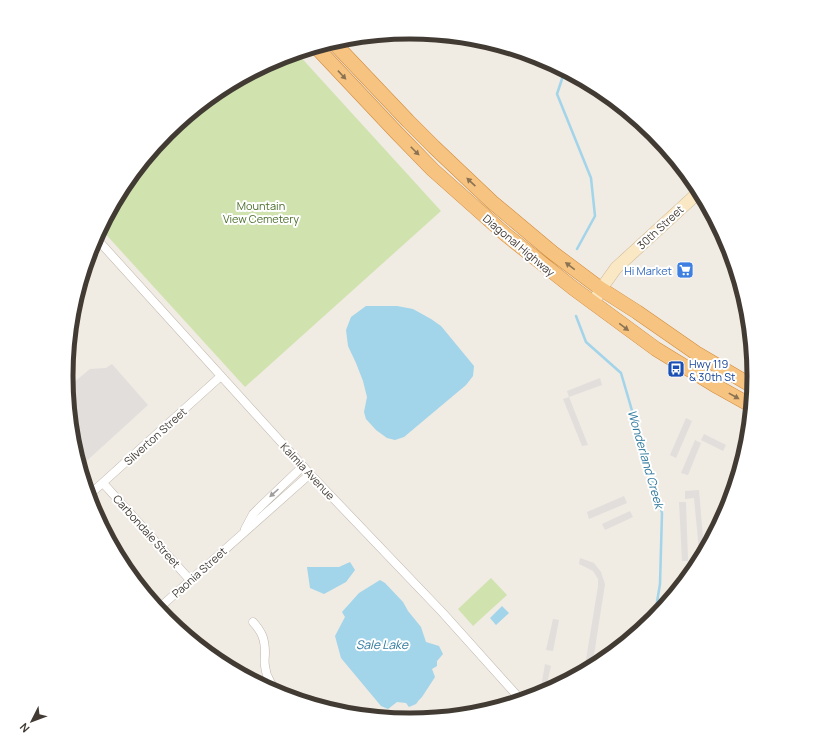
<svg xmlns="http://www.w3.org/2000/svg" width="821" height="753" font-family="Manrope,sans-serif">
	<rect width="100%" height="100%" fill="#f0ebe3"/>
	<path fill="#d0e3ae" d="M 297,53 L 441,211 L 245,387 L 101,229 L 124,185 L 167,133 L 219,90 L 279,58 Z
		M 491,578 L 507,595 L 473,626 L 458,609 Z"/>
	<path fill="#e1dedc" d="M 112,364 L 148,405 L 80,467 L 73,443 L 67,388 L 90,369 L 106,368 Z
		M 600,378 L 602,385 L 569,397 L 588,445 L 582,446 L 563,399 L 569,397 L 567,391 Z
		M 686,418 L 692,421 L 676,458 L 670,455 Z
		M 704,434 L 726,445 L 723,451 L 701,440 Z
		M 695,440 L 701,443 L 688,475 L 681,473 Z
		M 699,490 L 704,550 L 699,551 L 694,498 L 685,499 L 685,491 Z
		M 624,496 L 627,503 L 589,519 L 587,512 Z
		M 679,502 L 686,502 L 688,561 L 682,561 Z
		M 630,511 L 633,517 L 605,530 L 602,524 Z
		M 580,558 L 594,563 L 601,572 L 605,584 L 592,668 L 584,672 L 598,586 L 598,579 L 593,571 L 579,564 Z
		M 689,561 L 699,564 L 695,570 L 688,568 Z
		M 553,619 L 559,620 L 553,651 L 546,650 Z
		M 545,664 L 551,666 L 546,688 L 541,687 Z"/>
	<path fill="#a2d4ea" d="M 366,306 L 397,306 L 413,309 L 431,319 L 441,326 L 474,366 L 473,376 L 466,385 L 404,437 L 395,440 L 387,438 L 376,430 L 366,419 L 364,412 L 367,397 L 363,381 L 356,363 L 348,346 L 346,330 L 351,317 Z
		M 350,562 L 355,570 L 346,582 L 324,594 L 310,588 L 307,567 L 339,567 Z
		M 380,580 L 385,583 L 403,602 L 408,611 L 421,627 L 426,642 L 439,646 L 443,654 L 437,661 L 437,666 L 432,669 L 435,677 L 422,697 L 419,700 L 416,704 L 409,707 L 406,703 L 397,702 L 388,709 L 381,706 L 341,658 L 335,636 L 345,617 L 342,612 L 359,593 Z
		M 502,606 L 509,613 L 496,625 L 490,618 Z"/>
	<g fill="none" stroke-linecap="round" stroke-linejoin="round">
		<path stroke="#a2d4ea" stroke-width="2.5" d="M 565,70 L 557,94 L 591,178 L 595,216 L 577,249
			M 576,316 L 586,342 L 621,373 L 662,513 L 660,584 L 654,620"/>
		<g stroke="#beb5aa" stroke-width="9">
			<path id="minor" d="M 96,238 L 310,474 L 442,612 L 522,701
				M 103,483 L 190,580
				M 88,496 L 221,376
				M 245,529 L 253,514 L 258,509 L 303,466
				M 158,609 L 310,474
				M 253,622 C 262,632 265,639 265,653 C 265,657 264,661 265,666 C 266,678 273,687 281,696"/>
		</g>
		<g stroke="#ceb996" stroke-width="13">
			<path id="secondary" d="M 593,303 L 601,289 L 616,268 L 700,191"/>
		</g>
		<g stroke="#d28b3c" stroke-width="15">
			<path id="trunk" d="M 333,42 L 408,121 L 434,147 L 492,202 L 553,253 L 601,289 L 637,312 L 696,353 L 754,387
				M 316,47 L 396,132 L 433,170 L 505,234 L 573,288 L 656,349 L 718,387 L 752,406"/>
		</g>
		<use href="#minor" stroke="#fff" stroke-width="8"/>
		<use href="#secondary" stroke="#fae7c3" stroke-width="12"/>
		<use href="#trunk" stroke="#f6c480" stroke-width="14"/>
	</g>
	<defs><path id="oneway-solid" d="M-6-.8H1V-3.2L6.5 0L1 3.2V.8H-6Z"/></defs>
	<g fill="#8a7252">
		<use href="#oneway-solid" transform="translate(342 75) rotate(47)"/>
		<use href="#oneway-solid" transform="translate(415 151) rotate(45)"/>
		<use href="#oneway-solid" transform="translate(471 182) rotate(-137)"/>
		<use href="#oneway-solid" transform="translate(570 266) rotate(-143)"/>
		<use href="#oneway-solid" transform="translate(624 327) rotate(37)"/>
		<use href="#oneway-solid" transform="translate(734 396) rotate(29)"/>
	</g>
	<use fill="#a09d9a" href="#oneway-solid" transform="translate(274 493) rotate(138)"/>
	<defs>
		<g id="supermarket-square" transform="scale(0.9)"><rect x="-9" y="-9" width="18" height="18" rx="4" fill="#3f7fe0" stroke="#fff"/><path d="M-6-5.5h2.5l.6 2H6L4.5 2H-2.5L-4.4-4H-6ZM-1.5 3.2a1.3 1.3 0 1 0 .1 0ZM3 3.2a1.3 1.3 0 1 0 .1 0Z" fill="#fff"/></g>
		<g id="bus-square" transform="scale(0.9)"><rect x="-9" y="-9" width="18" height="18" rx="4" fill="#1a4fb4" stroke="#fff"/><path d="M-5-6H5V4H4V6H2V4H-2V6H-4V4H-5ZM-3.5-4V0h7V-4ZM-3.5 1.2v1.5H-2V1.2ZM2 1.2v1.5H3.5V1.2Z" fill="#fff"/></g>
	</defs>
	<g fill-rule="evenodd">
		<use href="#supermarket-square" x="685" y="270"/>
		<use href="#bus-square" x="676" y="369"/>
	</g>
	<g text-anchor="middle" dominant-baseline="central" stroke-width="4" stroke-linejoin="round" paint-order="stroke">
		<g font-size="11" fill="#4c6f2c" stroke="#fff">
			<text x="261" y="205">Mountain<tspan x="261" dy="13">View Cemetery</tspan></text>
		</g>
		<g font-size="11" fill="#423b34" stroke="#fff">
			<text transform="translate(660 227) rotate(-43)">30th Street</text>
			<text transform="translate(519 245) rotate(40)">Diagonal Highway</text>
			<text transform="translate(155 436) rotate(-42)">Silverton Street</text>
			<text transform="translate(308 471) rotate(47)">Kalmia Avenue</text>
			<text transform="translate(147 531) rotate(48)">Carbondale Street</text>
			<text transform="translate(199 572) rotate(-42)">Paonia Street</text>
		</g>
		<g font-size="11" fill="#366cbe" stroke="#fff" text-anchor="end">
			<text x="672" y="270">Hi Market</text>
		</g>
		<g font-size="11" fill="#164399" stroke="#fff" text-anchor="start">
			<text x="689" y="363">Hwy 119<tspan x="689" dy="13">&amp; 30th St</tspan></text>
		</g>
		<g font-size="12" font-style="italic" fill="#337b9e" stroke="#fff">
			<text transform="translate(646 459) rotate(74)">Wonderland Creek</text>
			<text x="382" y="644">Sale Lake</text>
		</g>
	</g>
	<path d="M0 0H821V753H0ZM73 376a337 337 0 1 1 674 0a337 337 0 1 1-674 0Z" fill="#fff" fill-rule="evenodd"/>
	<path fill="none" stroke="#423b34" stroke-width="5" d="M73 376a337 337 0 1 1 674 0a337 337 0 1 1-674 0Z"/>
	<g transform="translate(32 721) rotate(228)" stroke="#ffffff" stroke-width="3" paint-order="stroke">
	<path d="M0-3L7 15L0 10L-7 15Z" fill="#423b34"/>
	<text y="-6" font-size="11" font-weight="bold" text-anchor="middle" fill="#423b34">N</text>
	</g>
</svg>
